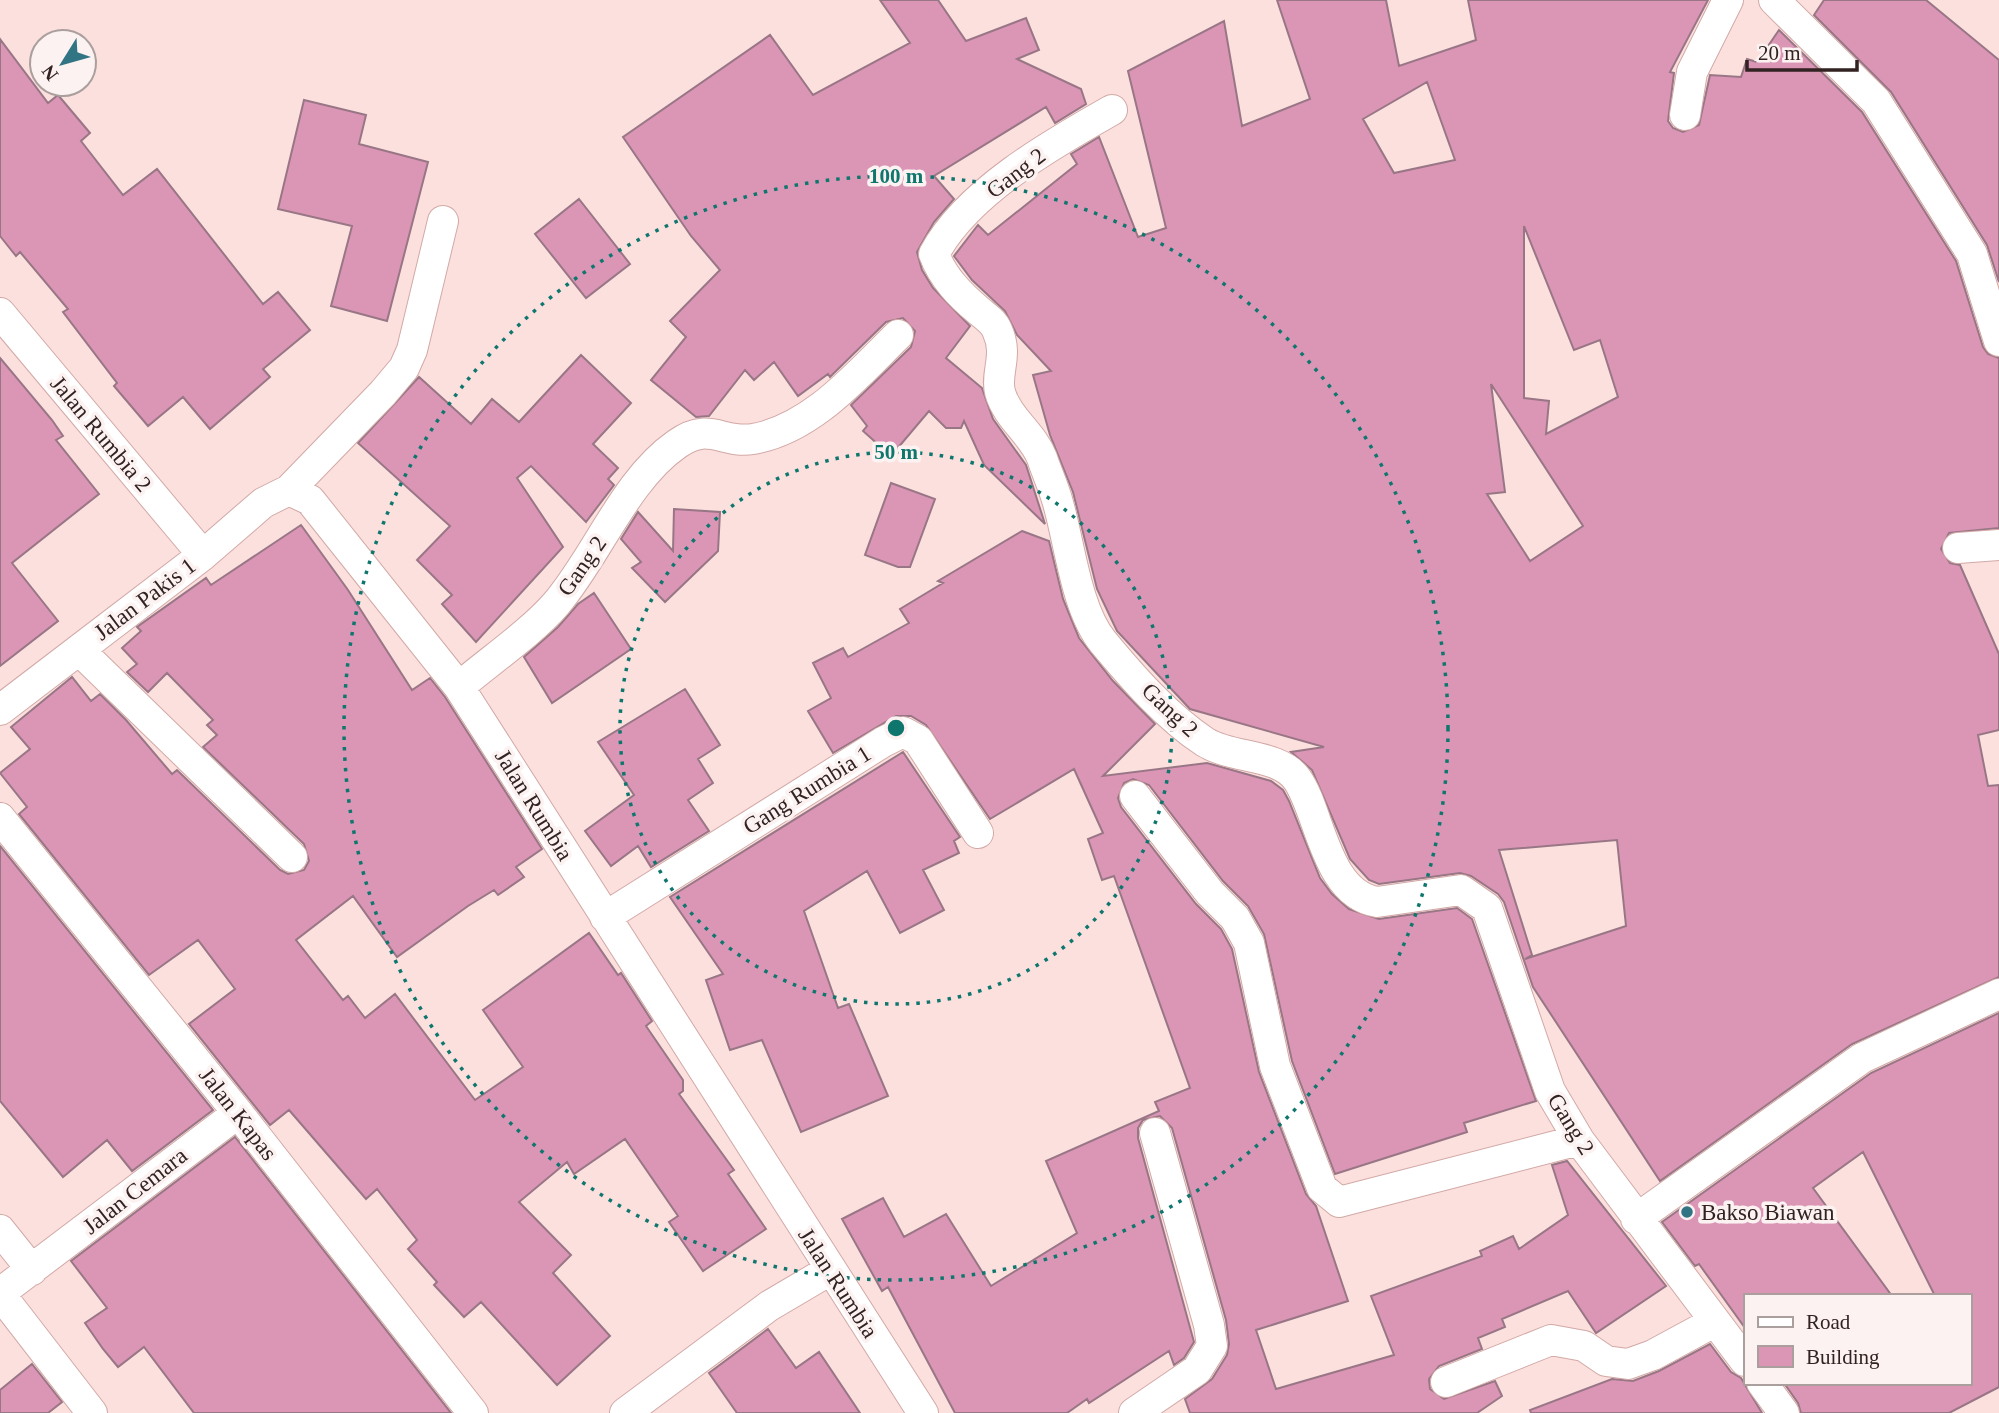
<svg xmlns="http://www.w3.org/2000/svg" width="1999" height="1413" font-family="'Times New Roman',serif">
	<rect width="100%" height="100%" fill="#fbe0de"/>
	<path fill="#db96b6" stroke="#997685" stroke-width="2" fill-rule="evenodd" d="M 880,0 L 938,0 L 966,41 L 1026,18 L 1039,50 L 1017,59 L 1081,89 L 1086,104 L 1055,123 L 1046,107 L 934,176 L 954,199 L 934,222 L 917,252 L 922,270 L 933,288 L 970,326 L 946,358 L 982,388 L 993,419 L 1026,465 L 1045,524 L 984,465 L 964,421 L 961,428 L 946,428 L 929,411 L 891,456 L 863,431 L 867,426 L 851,405 L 911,347 L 915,331 L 903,318 L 886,322 L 830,377 L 828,374 L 798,396 L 774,362 L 754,380 L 745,370 L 709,416 L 696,417 L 651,380 L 686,337 L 670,321 L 720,270 L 691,236 L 623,137 L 770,35 L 813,95 L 910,43 Z
		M 1277,0 L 1386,0 L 1399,66 L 1476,40 L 1468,0 L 1708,0 L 1670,72 L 1674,73 L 1668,121 L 1673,128 L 1683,132 L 1699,125 L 1710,75 L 1741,77 L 1747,59 L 1757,62 L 1779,30 L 1862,112 L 1956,261 L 1983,347 L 1988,354 L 1999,358 L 1999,528 L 1949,533 L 1941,549 L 1950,563 L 1960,565 L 1999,654 L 1999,730 L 1978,735 L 1988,786 L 1999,785 L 1999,977 L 1852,1044 L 1660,1181 L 1533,987 L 1504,902 L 1498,894 L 1471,876 L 1460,873 L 1379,884 L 1369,880 L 1350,859 L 1312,770 L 1291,752 L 1324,747 L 1190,709 L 1117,631 L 1097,589 L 1073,492 L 1050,435 L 1033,375 L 1051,371 L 1017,335 L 1005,311 L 972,280 L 954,256 L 978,225 L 988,235 L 1077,164 L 1071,154 L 1099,137 L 1138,237 L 1166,228 L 1128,71 L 1224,21 L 1242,126 L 1310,99 ZM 1427,82 L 1455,160 L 1394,173 L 1363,119 ZM 1524,226 L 1574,350 L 1600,340 L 1618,397 L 1546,434 L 1549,401 L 1524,398 ZM 1491,384 L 1583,526 L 1530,561 L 1487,494 L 1505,492 ZM 1617,840 L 1626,926 L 1525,959 L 1532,955 L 1499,850 Z
		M 1824,0 L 1926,0 L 1999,60 L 1999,282 L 1987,245 L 1891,92 L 1814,15 Z
		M 0,39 L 48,103 L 58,95 L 90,133 L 81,141 L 123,195 L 157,169 L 263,304 L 278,292 L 310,330 L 263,369 L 270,377 L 210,429 L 183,397 L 148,426 L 114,386 L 117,383 L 63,312 L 68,309 L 20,252 L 16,256 L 0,236 Z
		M 304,100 L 366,115 L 359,144 L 428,162 L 387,321 L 331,306 L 352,226 L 278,209 Z
		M 579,199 L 630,264 L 586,298 L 535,234 Z
		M 581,355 L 631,403 L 593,444 L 618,468 L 608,479 L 614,485 L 586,522 L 531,466 L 517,478 L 563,547 L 476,642 L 442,604 L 452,595 L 417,560 L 450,526 L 358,443 L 419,377 L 471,424 L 492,399 L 519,422 Z
		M 0,358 L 52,420 L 63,436 L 56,440 L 99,494 L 12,563 L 58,621 L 0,666 Z
		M 891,483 L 935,499 L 910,567 L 898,567 L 865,555 Z
		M 674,509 L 720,512 L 718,551 L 665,602 L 632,568 L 641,562 L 621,539 L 638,512 L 673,551 Z
		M 301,525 L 348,590 L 412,690 L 430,678 L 445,697 L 542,849 L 516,867 L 524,877 L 498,895 L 494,890 L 468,906 L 397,957 L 353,896 L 296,940 L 343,1000 L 348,996 L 365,1018 L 395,994 L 475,1100 L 523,1067 L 483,1010 L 589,933 L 618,975 L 621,973 L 652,1021 L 646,1026 L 683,1080 L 683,1091 L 679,1094 L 734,1170 L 728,1174 L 766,1229 L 703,1271 L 669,1222 L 678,1216 L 625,1139 L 574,1174 L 567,1162 L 519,1202 L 571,1255 L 553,1273 L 610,1336 L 557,1385 L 481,1302 L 464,1317 L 434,1285 L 437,1282 L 408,1249 L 417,1240 L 377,1189 L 366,1199 L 289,1110 L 270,1125 L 189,1024 L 235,989 L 198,940 L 149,975 L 19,814 L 27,807 L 0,773 L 30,749 L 11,727 L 72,677 L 91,701 L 100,694 L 126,720 L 172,774 L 177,770 L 280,870 L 288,874 L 304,870 L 309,861 L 304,844 L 203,747 L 217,735 L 207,725 L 213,720 L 167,673 L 148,692 L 127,672 L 137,664 L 122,648 L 141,631 L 137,627 L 206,578 L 211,585 Z
		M 1022,531 L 1049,541 L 1063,599 L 1079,638 L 1113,681 L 1155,724 L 1103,776 L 1207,763 L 1271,781 L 1283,790 L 1289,801 L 1320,878 L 1332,894 L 1349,909 L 1379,919 L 1457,908 L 1472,919 L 1536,1101 L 1464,1123 L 1467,1132 L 1335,1174 L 1292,1061 L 1264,934 L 1248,906 L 1223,881 L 1149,785 L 1133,779 L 1124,783 L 1118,798 L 1121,807 L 1196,904 L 1221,929 L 1232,949 L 1259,1072 L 1306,1194 L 1316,1206 L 1348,1301 L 1256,1330 L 1276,1389 L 1394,1355 L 1371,1296 L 1482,1256 L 1480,1251 L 1513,1236 L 1519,1249 L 1568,1215 L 1552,1165 L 1567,1161 L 1666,1286 L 1596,1333 L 1568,1291 L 1502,1319 L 1505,1327 L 1478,1338 L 1482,1349 L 1439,1366 L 1429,1379 L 1430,1389 L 1444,1399 L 1495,1381 L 1502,1396 L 1477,1413 L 1190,1413 L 1185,1399 L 1212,1379 L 1227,1355 L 1229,1344 L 1226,1320 L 1172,1128 L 1160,1116 L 1143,1120 L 1138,1128 L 1138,1138 L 1194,1342 L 1184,1358 L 1174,1365 L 1169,1351 L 1089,1403 L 1087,1399 L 1067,1413 L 955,1413 L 888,1287 L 882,1291 L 842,1219 L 883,1198 L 904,1237 L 946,1214 L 991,1286 L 1077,1233 L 1046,1161 L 1159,1111 L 1155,1102 L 1190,1088 L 1114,876 L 1102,880 L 1088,839 L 1103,833 L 1074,769 L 990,819 L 926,725 L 911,716 L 896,716 L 833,753 L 808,711 L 831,698 L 813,663 L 843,648 L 848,657 L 909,623 L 900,609 L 943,583 L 938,581 Z
		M 594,593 L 631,649 L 552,703 L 524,657 L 558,627 L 578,604 Z
		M 685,689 L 720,745 L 698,759 L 713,783 L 688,800 L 709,831 L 651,867 L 638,846 L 611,866 L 585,831 L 634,795 L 598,742 Z
		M 903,752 L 960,837 L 954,841 L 959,853 L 923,870 L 944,910 L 900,933 L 867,871 L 804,911 L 838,1008 L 849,1004 L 888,1096 L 801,1132 L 762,1040 L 730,1050 L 706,980 L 723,974 L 670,897 Z
		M 0,846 L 213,1110 L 132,1171 L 107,1140 L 63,1177 L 0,1101 Z
		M 1999,1013 L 1999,1387 L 1949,1413 L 1801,1413 L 1798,1403 L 1784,1383 L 1969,1383 L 1969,1296 L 1935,1296 L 1863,1152 L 1813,1188 L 1892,1296 L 1745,1296 L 1745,1328 L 1699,1264 L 1695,1266 L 1662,1222 L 1871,1073 Z
		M 235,1137 L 451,1413 L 194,1413 L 144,1347 L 118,1367 L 103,1349 L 85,1323 L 107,1308 L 71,1261 Z
		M 768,1329 L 796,1368 L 819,1352 L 860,1413 L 737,1413 L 709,1373 Z
		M 1710,1344 L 1731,1372 L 1741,1378 L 1762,1413 L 1531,1413 L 1530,1410 L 1612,1379 L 1633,1381 L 1659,1371 Z
		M 32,1364 L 62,1402 L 48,1413 L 0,1413 L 0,1390 Z"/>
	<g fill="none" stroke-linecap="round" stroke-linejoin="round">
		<g stroke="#d2a9a6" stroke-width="32">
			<path id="minor" d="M 1774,0 L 1876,101 L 1972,254 L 1999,341
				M 1112,110 C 1052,144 967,192 934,254 C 943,278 960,295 979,311 C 986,317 994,322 997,330 C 1009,355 995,373 1000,392 C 1007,418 1033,434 1042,458 C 1047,473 1054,488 1058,503 C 1070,545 1076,609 1103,642 C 1132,677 1167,717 1205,742 C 1232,759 1278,753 1297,779 C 1320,811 1325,894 1377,902 L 1461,890 L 1487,908 L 1550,1091 L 1579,1140 L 1745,1361
				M 1685,115 L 1692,72 L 1728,0
				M 0,313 L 203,555
				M 289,490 L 310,500 L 459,687 L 923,1413
				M 1958,548 L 1999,545
				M 79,650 L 292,857
				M 459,687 C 487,663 533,631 556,604 C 597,556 625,480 677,444 C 709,421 722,444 753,439 C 812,429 858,374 898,335
				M 0,710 L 203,555 L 263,503 L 289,490 L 383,393 L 404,368 L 412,350 L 443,221
				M 1135,796 L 1210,893 L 1235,918 L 1249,943 L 1275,1066 L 1322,1188 L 1339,1202 L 1579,1140
				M 0,818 L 238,1113 L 473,1413
				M 605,917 L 883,742 L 903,732 L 918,740 L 978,833
				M 1636,1219 L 1862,1058 L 1999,994
				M 0,1230 L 32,1270
				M 0,1293 L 238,1113
				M 0,1294 L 92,1413
				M 1446,1382 L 1551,1340 L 1584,1346 L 1606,1361 L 1628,1364 L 1653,1355 L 1714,1322
				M 1762,1383 L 1784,1413
				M 625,1413 L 769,1306 L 830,1270
				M 1134,1413 L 1197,1370 L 1212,1346 L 1209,1325 L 1155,1133"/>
		</g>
		<use href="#minor" stroke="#fff" stroke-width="30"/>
	</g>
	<g fill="none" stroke="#0f766e" stroke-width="3.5" stroke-dasharray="3.5 7">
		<circle cx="896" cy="728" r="276"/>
		<circle cx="896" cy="728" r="552"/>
	</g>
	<circle fill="#317484" stroke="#fbf2f1" stroke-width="2.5" cx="1687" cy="1212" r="7"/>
	<g text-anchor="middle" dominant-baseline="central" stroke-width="7" stroke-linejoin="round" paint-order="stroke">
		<g font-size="23" fill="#322221" stroke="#fbf2f1">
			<text transform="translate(1016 173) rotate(-37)">Gang 2</text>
			<text transform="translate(101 434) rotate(50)">Jalan Rumbia 2</text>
			<text transform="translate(582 566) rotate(-55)">Gang 2</text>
			<text transform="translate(145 599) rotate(-37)">Jalan Pakis 1</text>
			<text transform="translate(1170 710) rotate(43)">Gang 2</text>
			<text transform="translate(807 790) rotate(-32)">Gang Rumbia 1</text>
			<text transform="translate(534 805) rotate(58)">Jalan Rumbia</text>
			<text transform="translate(238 1114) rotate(52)">Jalan Kapas</text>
			<text transform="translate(1571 1124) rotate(58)">Gang 2</text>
			<text transform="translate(135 1191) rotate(-38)">Jalan Cemara</text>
			<text transform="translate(838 1283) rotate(57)">Jalan Rumbia</text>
		</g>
		<g font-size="23" fill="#322221" stroke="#fbf2f1" text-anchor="start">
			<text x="1701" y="1212">Bakso Biawan</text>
		</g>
	</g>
	<circle cx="896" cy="728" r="10" fill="#0f766e" stroke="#fbf2f1" stroke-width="3.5"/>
	<g font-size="21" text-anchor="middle" font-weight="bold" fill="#0f766e" stroke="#fbf2f1" stroke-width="7" stroke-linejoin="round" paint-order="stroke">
		<text x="896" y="183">100 m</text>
		<text x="896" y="459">50 m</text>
	</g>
	<rect x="1744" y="1294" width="228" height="91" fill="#fbf2f1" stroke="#ab9f9e" stroke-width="2"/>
	<rect x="1758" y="1317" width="35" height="10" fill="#ffffff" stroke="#ab9f9e" stroke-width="2"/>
	<text x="1806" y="1329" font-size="21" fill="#322221">Road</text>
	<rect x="1758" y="1346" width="35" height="21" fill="#db96b6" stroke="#ab9f9e" stroke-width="2"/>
	<text x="1806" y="1364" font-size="21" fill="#322221">Building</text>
	<g transform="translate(63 63) rotate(233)"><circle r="33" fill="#fbf2f1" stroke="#ab9f9e" stroke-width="2"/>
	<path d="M0-5L12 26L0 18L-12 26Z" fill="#317484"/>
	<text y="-10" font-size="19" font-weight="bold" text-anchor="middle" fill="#322221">N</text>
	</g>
	<path d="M1747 60v10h110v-10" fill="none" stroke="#322221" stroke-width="3.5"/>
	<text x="1758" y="60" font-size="21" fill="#322221" stroke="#fbf2f1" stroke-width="5" paint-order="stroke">20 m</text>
</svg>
